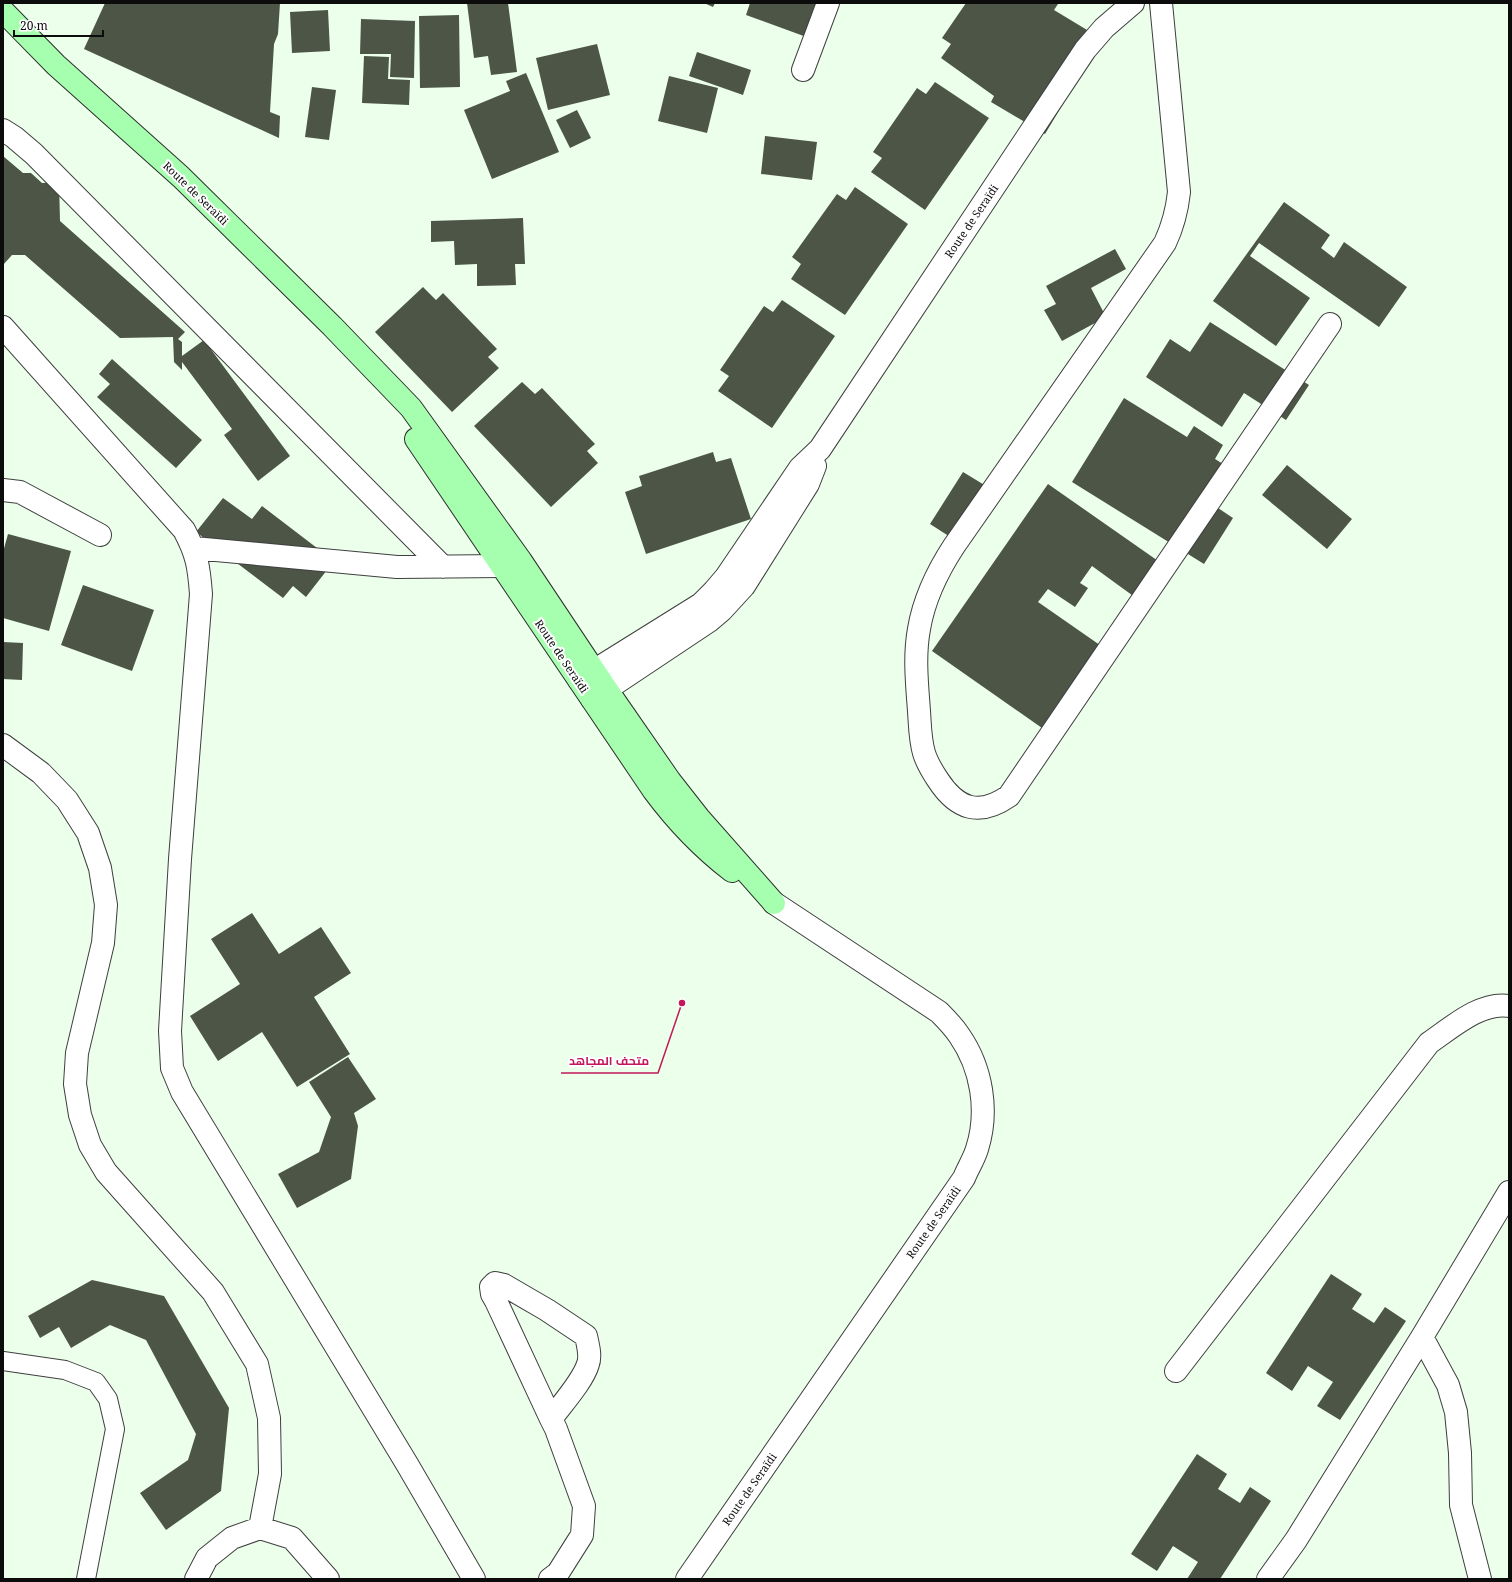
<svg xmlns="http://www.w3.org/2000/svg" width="1512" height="1582" font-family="'Noto Serif',Cairo,serif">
	<rect width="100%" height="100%" fill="#ebffeb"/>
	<path fill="#4d5547" d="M 105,3 L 280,3 L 278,34 L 274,44 L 270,112 L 280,116 L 279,138 L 84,49 Z
		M 467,3 L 508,3 L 517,72 L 491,75 L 488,56 L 474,58 Z
		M 704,3 L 715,3 L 713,7 Z
		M 750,3 L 833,3 L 820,42 L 746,15 Z
		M 966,3 L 1055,3 L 1058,4 L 1054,10 L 1102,39 L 1045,134 L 991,102 L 994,96 L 941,58 L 951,44 L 942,38 Z
		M 328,10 L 330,51 L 292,53 L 290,12 Z
		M 459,15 L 460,87 L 420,88 L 419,16 Z
		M 361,19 L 415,21 L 414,78 L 390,77 L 391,54 L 360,54 Z
		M 597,44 L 610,95 L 548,110 L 536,58 Z
		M 697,52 L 751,70 L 743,95 L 689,76 Z
		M 364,56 L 389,57 L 388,79 L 410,80 L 409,105 L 362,103 Z
		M 526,73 L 559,152 L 492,179 L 464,110 L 510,91 L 506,81 Z
		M 669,76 L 718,88 L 707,133 L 658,121 Z
		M 935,82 L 989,118 L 925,210 L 871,172 L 882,158 L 873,152 L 917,88 L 926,94 Z
		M 312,87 L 336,90 L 329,140 L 305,137 Z
		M 577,110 L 591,138 L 570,148 L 556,120 Z
		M 765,136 L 817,142 L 812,180 L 761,174 Z
		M 3,156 L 23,173 L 31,173 L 42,183 L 59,182 L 60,221 L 185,332 L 178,339 L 182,342 L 182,356 L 204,340 L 290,456 L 258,481 L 224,435 L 232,429 L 182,362 L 182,370 L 174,362 L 173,337 L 120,338 L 25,255 L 12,255 L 3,265 Z
		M 855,187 L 908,224 L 845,315 L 791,279 L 801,264 L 792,257 L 837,194 L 846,200 Z
		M 1284,202 L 1330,235 L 1321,248 L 1334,258 L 1344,242 L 1407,287 L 1379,327 L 1259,243 L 1250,256 L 1310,298 L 1276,346 L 1213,301 Z
		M 523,218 L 525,264 L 515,264 L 516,285 L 477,286 L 477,264 L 455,265 L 454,241 L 431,242 L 431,221 Z
		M 1115,249 L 1126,269 L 1091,288 L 1106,317 L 1062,341 L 1044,310 L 1056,304 L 1046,286 Z
		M 423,287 L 436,300 L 443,293 L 497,349 L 488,357 L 499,368 L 452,412 L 375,332 Z
		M 782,300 L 835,336 L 772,428 L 718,391 L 729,376 L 720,370 L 764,306 L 773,312 Z
		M 1210,322 L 1309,385 L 1286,420 L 1244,393 L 1222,427 L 1146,377 L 1170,339 L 1190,352 Z
		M 112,359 L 202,440 L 176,468 L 97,397 L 110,384 L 99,374 Z
		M 522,382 L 535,394 L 542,388 L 595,444 L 587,451 L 598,463 L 551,507 L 474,426 Z
		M 1124,398 L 1187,437 L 1194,426 L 1223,445 L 1215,459 L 1239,474 L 1218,508 L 1233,518 L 1204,564 L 1072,482 Z
		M 713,452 L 716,462 L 731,458 L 751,519 L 646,554 L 625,492 L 642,486 L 639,476 Z
		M 1287,465 L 1352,519 L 1327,549 L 1262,495 Z
		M 963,472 L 991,489 L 958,542 L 930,524 Z
		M 1048,484 L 1161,563 L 1136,598 L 1092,566 L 1080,583 L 1088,588 L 1075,607 L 1048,589 L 1038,602 L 1107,650 L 1052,735 L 932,651 Z
		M 223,498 L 252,519 L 262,506 L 334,561 L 306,597 L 293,586 L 283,598 L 196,532 Z
		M 8,534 L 71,551 L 49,631 L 3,618 L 3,552 Z
		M 83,585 L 154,610 L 132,671 L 61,645 Z
		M 3,642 L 23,643 L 22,680 L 3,679 Z
		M 252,913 L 279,954 L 321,927 L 351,973 L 314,997 L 350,1054 L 297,1087 L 262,1032 L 218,1061 L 190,1016 L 240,984 L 211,939 Z
		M 348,1057 L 376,1099 L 354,1113 L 358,1126 L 351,1179 L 297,1208 L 278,1174 L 319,1152 L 331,1117 L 309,1082 Z
		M 1331,1274 L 1362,1294 L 1352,1309 L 1374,1323 L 1385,1307 L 1406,1321 L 1340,1420 L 1317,1406 L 1333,1382 L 1308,1366 L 1292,1391 L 1266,1373 Z
		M 92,1280 L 164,1296 L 229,1408 L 221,1491 L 166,1530 L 140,1493 L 188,1460 L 196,1434 L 146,1340 L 110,1325 L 71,1348 L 59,1327 L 40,1338 L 28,1316 Z
		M 1197,1454 L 1227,1474 L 1218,1489 L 1240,1503 L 1250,1487 L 1271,1501 L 1220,1579 L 1187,1579 L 1198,1562 L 1173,1546 L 1157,1571 L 1131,1554 Z"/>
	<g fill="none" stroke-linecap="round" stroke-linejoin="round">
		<g stroke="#3f3f3f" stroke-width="20">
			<path id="service" d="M 3,1361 L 65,1370 L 96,1382 L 108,1399 L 115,1429 L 86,1579"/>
		</g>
		<g stroke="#3f3f3f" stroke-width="24">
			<path id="minor" d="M 1161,3 L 1179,192 C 1177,211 1173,226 1165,243 L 954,546 C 937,572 924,599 919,629 C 914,656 917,684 919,711 C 920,725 920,740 924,753 C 927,763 932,771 938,780 C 957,809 979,817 1009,796 L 1330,324
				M 803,70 L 828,3
				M 3,130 L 14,137 L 34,154 L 443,567
				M 3,327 L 184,530 C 197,554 199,567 201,594 L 180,859 L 170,1031 L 172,1068 L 182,1092 L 407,1464 L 474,1579
				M 3,490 L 20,492 L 100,535
				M 194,548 L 397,567 L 502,566
				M 3,745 L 41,773 L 67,800 L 88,833 L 100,868 L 106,905 L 103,943 L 77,1053 L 75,1084 L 80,1115 L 90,1145 L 106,1172 L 213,1292 L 257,1364 L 269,1418 L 270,1474 L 260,1528
				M 1422,1337 L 1448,1385 L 1456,1412 L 1460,1453 L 1461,1505 L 1480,1579
				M 1176,1371 L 1429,1043 C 1451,1028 1481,1001 1509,1006
				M 196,1579 L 207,1558 L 232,1538 L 260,1528 L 292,1538 L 328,1579
				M 550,1579 L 558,1573 L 582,1535 L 584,1506 L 556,1429 L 551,1419 L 496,1301 L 492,1294 L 491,1287 L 495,1283 L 504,1285 L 547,1310 L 586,1336 C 588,1345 591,1356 588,1364 C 583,1381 562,1404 551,1419
				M 687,1579 L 964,1178 C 968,1168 974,1159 977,1149 C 989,1111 982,1068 959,1035 C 953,1026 946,1019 939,1012 L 774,903
				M 1268,1579 L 1296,1540 L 1422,1337 L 1509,1192"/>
		</g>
		<g stroke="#3f3f3f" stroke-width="24">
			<path id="tertiary" d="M 579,680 L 701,604 L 714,591 L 726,577 L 800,468 L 820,449 L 1085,50 L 1104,28 L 1133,3
				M 592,699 L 709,621 L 722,610 L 744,586 L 808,484 L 815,466"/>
		</g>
		<g stroke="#2e2e2e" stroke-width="24">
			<path id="secondary" d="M 3,11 L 56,65 L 181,177 L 332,326 L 411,408 L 521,561 L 607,690 L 670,781 L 699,818 L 774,903
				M 416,439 L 654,791 C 677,822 702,848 732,871"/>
		</g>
		<use href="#service" stroke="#fff" stroke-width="18"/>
		<use href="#minor" stroke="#fff" stroke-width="22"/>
		<use href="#tertiary" stroke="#fff" stroke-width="22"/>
		<use href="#secondary" stroke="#a6ffaf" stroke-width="22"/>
	</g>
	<g text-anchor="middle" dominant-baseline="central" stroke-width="4" stroke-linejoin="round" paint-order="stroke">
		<g font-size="11" fill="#0c0c0c" stroke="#fff">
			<text transform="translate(196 193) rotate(44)">Route de Seraïdi</text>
			<text transform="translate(971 221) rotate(-56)">Route de Seraïdi</text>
			<text transform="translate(562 656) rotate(56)">Route de Seraïdi</text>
			<text transform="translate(933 1222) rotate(-55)">Route de Seraïdi</text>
			<text transform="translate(749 1489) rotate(-55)">Route de Seraïdi</text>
		</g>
	</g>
	<path fill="none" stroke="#c2185b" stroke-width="1.5" d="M682 1003L658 1073H561"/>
	<circle fill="#c2185b" stroke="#fff" stroke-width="1.5" cx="682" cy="1003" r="4"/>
	<g font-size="12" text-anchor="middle" font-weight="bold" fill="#c2185b" stroke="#fff" stroke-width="4" stroke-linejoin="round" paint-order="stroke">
		<text x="609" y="1065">متحف المجاهد</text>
	</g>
	<rect width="1512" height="1582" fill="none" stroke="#0c0c0c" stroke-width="8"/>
	<path d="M14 30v6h89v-6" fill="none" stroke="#0c0c0c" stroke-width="2"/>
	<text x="20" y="30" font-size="12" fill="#0c0c0c" stroke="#ffffff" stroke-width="3" paint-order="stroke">20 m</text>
</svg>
